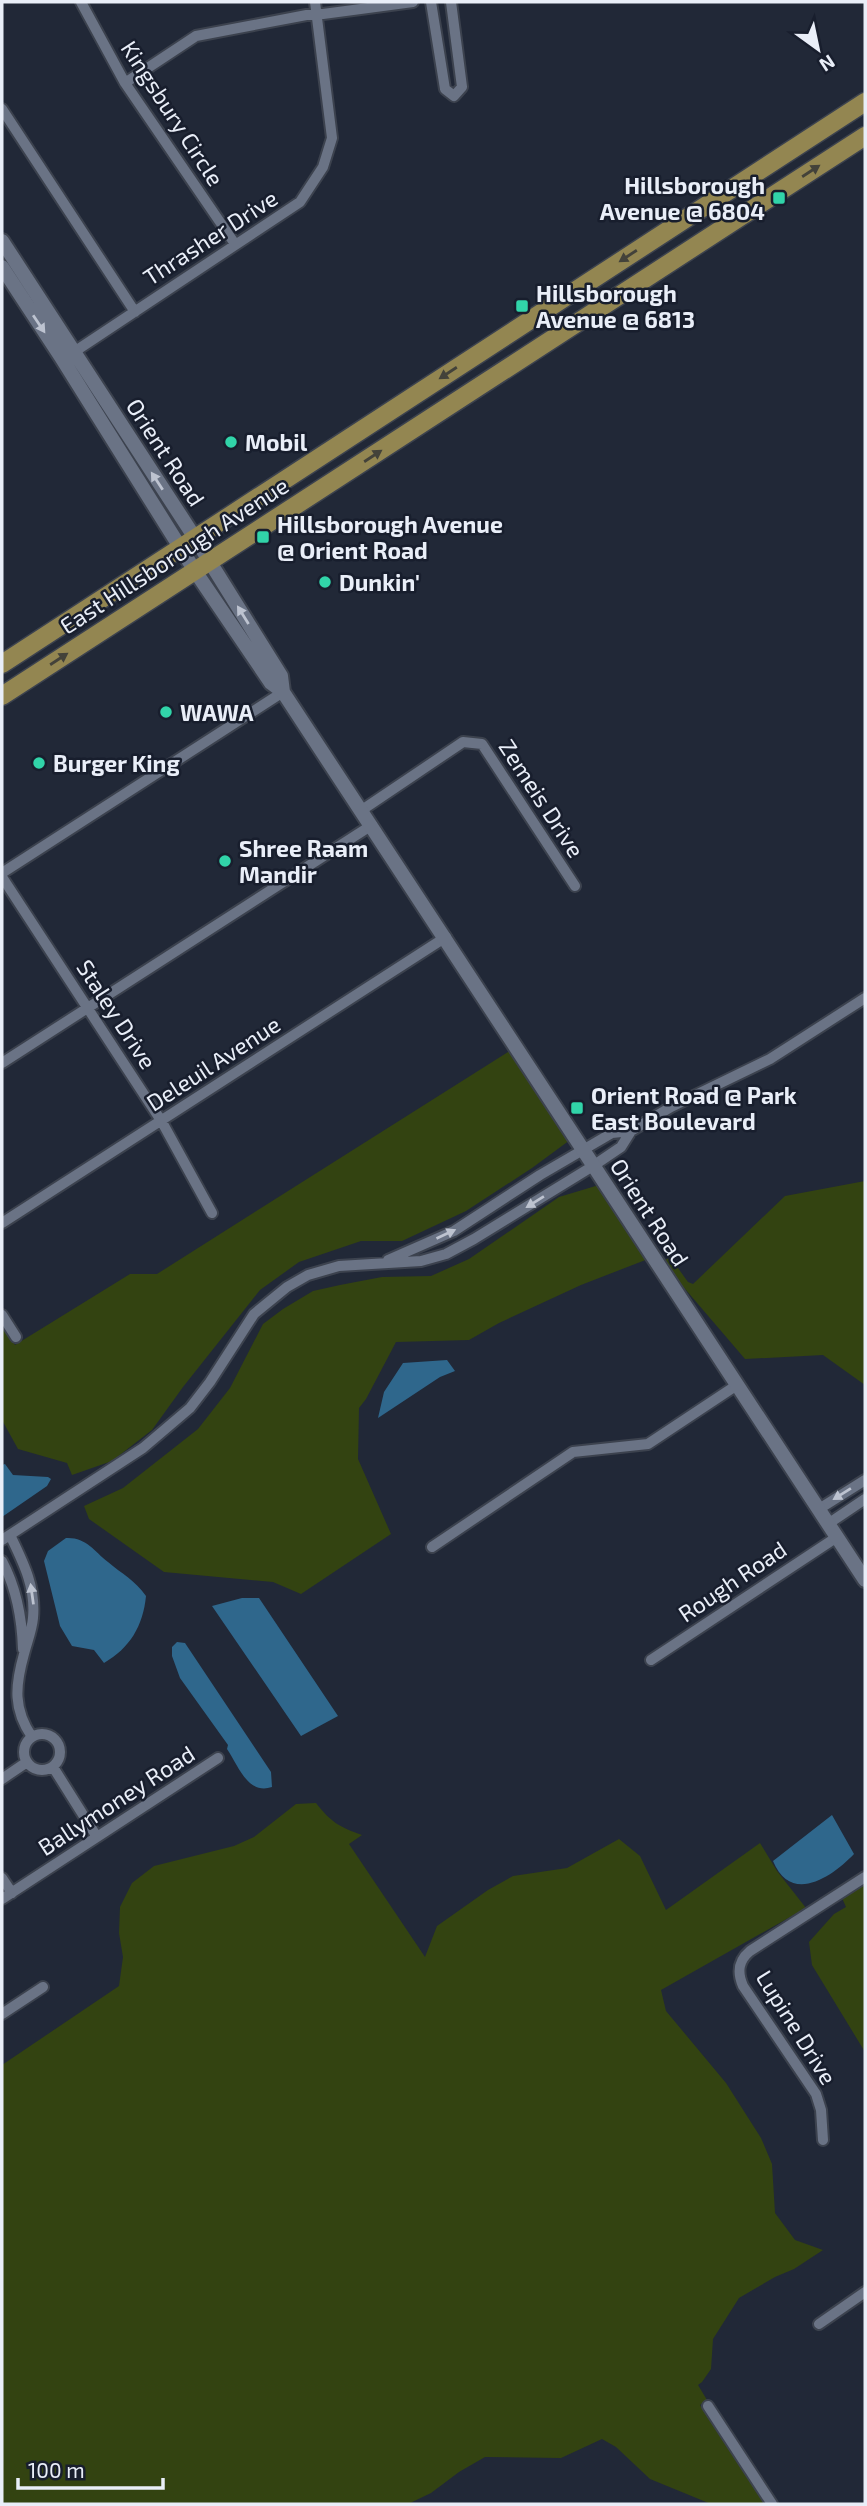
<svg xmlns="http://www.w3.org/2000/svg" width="867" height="2506" font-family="'Exo 2',sans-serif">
	<rect width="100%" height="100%" fill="#212837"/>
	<path fill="#334311" d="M 511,1050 L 570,1140 L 532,1168 L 466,1211 L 402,1241 L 361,1241 L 299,1262 L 260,1290 L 183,1387 L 152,1430 L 112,1461 L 72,1475 L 67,1463 L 18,1449 L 2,1420 L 2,1324 L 15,1345 L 130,1274 L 157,1274 Z
		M 865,1181 L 865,1385 L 823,1355 L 745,1359 L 662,1262 L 670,1257 L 688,1282 L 693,1284 L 785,1196 Z
		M 599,1185 L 648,1259 L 581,1285 L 499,1323 L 469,1340 L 396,1342 L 366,1399 L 359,1408 L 358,1459 L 391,1534 L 301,1594 L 273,1582 L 164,1572 L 89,1519 L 84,1506 L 123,1488 L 198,1429 L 230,1388 L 263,1324 L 283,1309 L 313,1291 L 340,1285 L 382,1277 L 431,1276 L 469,1259 L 559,1197 Z
		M 316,1803 C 331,1822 339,1827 362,1835 L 349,1844 L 425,1957 L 437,1926 L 488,1890 L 513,1876 L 567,1868 L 619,1839 L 640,1856 L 666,1910 L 760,1843 L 777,1871 L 806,1908 L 661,1990 L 666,2011 L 726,2083 L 761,2138 L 772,2164 L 775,2213 L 795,2240 L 823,2250 L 794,2269 L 775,2277 L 739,2298 L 713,2339 L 711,2369 L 702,2382 L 698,2385 L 707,2400 L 700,2405 L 765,2502 L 764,2504 L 711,2504 L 650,2479 L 616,2447 L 602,2439 L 561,2458 L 485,2457 L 459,2472 L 431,2493 L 408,2504 L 2,2504 L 2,2065 L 119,1986 L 123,1957 L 119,1933 L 120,1907 L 132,1883 L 154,1866 L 234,1846 L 254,1837 L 296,1804 Z
		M 865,1883 L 865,2052 L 812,1965 L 809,1942 L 834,1914 L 846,1907 L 842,1898 Z"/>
	<path fill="#2f678c" d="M 447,1360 L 455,1371 L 440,1377 L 378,1418 L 384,1392 L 403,1363 Z
		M 5,1464 L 13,1475 L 48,1477 L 51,1479 L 47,1486 L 2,1517 L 2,1465 Z
		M 66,1538 C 86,1537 94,1551 108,1562 C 122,1574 135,1580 146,1596 C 143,1626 130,1648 104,1663 L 94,1650 L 72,1646 L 60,1626 L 44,1561 L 48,1551 Z
		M 242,1598 L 259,1598 L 338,1716 L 301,1736 L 212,1606 Z
		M 177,1642 L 185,1643 L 271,1772 L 272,1787 C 248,1795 239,1767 227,1749 L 228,1745 L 180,1678 L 172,1656 L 172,1647 Z
		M 832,1815 L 854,1854 C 832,1877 791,1905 773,1861 Z"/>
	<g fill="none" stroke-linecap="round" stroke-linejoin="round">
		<g stroke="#3c424e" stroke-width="14">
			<path id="minor" d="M 81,2 L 125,83 L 235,244
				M 431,2 L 445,89 L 454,96 L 462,87 L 451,2
				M 125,83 L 196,36 L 317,13 L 323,14 L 413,2
				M 2,109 L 135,312
				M 74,352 L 300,202 L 323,167 L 332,138 L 315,2
				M 362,810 L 463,742 L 482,744 L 575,886
				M 2,873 L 283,692
				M 2,877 L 162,1122 L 212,1213
				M 2,1063 L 372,825
				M 2,1223 L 446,937
				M 388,1260 L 454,1231 L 540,1175 L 612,1133 L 631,1131
				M 2,1315 L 16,1337
				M 819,1509 L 865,1480
				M 828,1524 L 865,1499
				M 10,1535 C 23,1562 36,1587 33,1618 C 32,1630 27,1642 24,1654 C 15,1686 13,1709 32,1737
				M 2,1540 L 143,1448 L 190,1408 L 210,1382 L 254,1314 L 287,1287 L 308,1275 L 339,1266 L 421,1261 L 446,1254 L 474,1239 L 593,1166 L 621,1147 L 631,1131 L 671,1107 L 770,1059 L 865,998
				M 432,1547 L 573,1452 L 648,1444 L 737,1385
				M 2,1561 C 17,1589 22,1618 23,1649
				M 651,1660 L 837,1537
				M24 1752a18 18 0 1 1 36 0a18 18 0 1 1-36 0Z
				M 53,1767 L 97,1837
				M 2,1779 L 27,1762
				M 2,1878 L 12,1893
				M 2,1899 L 218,1758
				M 2,2014 L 43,1987
				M 823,2140 L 821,2110 L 816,2094 L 743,1986 C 737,1972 738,1961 750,1951 L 865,1877
				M 819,2324 L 865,2292
				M 708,2406 L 772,2504"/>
		</g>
		<g stroke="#3c424e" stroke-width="18">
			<path id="tertiary" d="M 2,241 L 195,538 L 281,676 L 283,692
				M 2,267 L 61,357 L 195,571 L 271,683 L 283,692 L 865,1580"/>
		</g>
		<g stroke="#3c424e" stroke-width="21">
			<path id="primary" d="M 2,664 L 865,102
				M 2,696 L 865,136"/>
		</g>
		<use href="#minor" stroke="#6a7385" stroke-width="10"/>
		<use href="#tertiary" stroke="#6a7385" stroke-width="14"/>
		<use href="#primary" stroke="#938651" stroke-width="18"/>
	</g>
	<defs><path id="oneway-solid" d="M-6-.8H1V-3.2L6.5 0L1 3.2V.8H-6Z" transform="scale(1.75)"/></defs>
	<g fill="#43423a">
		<use href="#oneway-solid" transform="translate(811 171) rotate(-33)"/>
		<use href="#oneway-solid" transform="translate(628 256) rotate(147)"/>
		<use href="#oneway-solid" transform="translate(448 373) rotate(147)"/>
		<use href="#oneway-solid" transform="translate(373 456) rotate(-33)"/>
		<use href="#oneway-solid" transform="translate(59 659) rotate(-33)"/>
	</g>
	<g fill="#bdc3d0">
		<use href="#oneway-solid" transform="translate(39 324) rotate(56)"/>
		<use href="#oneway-solid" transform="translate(157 481) rotate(-123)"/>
		<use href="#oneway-solid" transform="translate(243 615) rotate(-122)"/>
		<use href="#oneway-solid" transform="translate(535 1202) rotate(148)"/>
		<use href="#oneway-solid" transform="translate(446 1234) rotate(-25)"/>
		<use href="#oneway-solid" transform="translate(842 1494) rotate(148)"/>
		<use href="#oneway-solid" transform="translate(32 1594) rotate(-98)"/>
	</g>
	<g fill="#31d4a9" stroke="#181e2d" stroke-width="2.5">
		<rect x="772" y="191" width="14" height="14" rx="3.5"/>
		<rect x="515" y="299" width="14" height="14" rx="3.5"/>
		<circle cx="231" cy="442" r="7"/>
		<rect x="256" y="530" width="14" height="14" rx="3.5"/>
		<circle cx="325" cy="582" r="7"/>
		<circle cx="166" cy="712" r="7"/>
		<circle cx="39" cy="763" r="7"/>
		<circle cx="225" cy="861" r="7"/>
		<rect x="570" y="1101" width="14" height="14" rx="3.5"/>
	</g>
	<g text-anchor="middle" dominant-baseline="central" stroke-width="5" stroke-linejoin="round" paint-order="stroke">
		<g font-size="23" fill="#e9eef8" stroke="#181e2d">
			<text transform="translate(173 113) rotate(57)">Kingsbury Circle</text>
			<text transform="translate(210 237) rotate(-33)">Thrasher Drive</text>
			<text transform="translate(166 452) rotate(57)">Orient Road</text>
			<text transform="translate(174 555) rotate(-33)">East Hillsborough Avenue</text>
			<text transform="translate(542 798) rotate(57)">Zemeis Drive</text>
			<text transform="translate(117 1014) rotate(57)">Staley Drive</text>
			<text transform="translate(213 1063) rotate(-33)">Deleuil Avenue</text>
			<text transform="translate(650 1212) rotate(57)">Orient Road</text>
			<text transform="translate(732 1581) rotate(-34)">Rough Road</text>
			<text transform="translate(116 1800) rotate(-33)">Ballymoney Road</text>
			<text transform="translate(797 2027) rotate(58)">Lupine Drive</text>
		</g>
		<g font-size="23" font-weight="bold" fill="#e9eef8" stroke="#181e2d" text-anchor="start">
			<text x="765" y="185" text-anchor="end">Hillsborough<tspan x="765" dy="26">Avenue @ 6804</tspan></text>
			<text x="536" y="293">Hillsborough<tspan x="536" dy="26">Avenue @ 6813</tspan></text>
			<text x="245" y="442">Mobil</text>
			<text x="277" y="524">Hillsborough Avenue<tspan x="277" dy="26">@ Orient Road</tspan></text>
			<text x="339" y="582">Dunkin'</text>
			<text x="180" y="712">WAWA</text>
			<text x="53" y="763">Burger King</text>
			<text x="239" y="848">Shree Raam<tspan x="239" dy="26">Mandir</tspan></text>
			<text x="591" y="1095">Orient Road @ Park<tspan x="591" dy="26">East Boulevard</tspan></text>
		</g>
	</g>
	<rect width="867" height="2506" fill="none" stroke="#e9eef8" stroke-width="7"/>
	<g transform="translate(818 49) rotate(147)" stroke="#181e2d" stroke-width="5" paint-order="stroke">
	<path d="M0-5L12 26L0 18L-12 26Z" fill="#e9eef8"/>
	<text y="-10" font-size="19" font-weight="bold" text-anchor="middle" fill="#e9eef8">N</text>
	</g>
	<path d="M18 2478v10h145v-10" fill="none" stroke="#e9eef8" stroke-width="3.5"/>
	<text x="28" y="2478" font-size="21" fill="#e9eef8" stroke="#181e2d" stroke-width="5" paint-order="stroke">100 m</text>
</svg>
